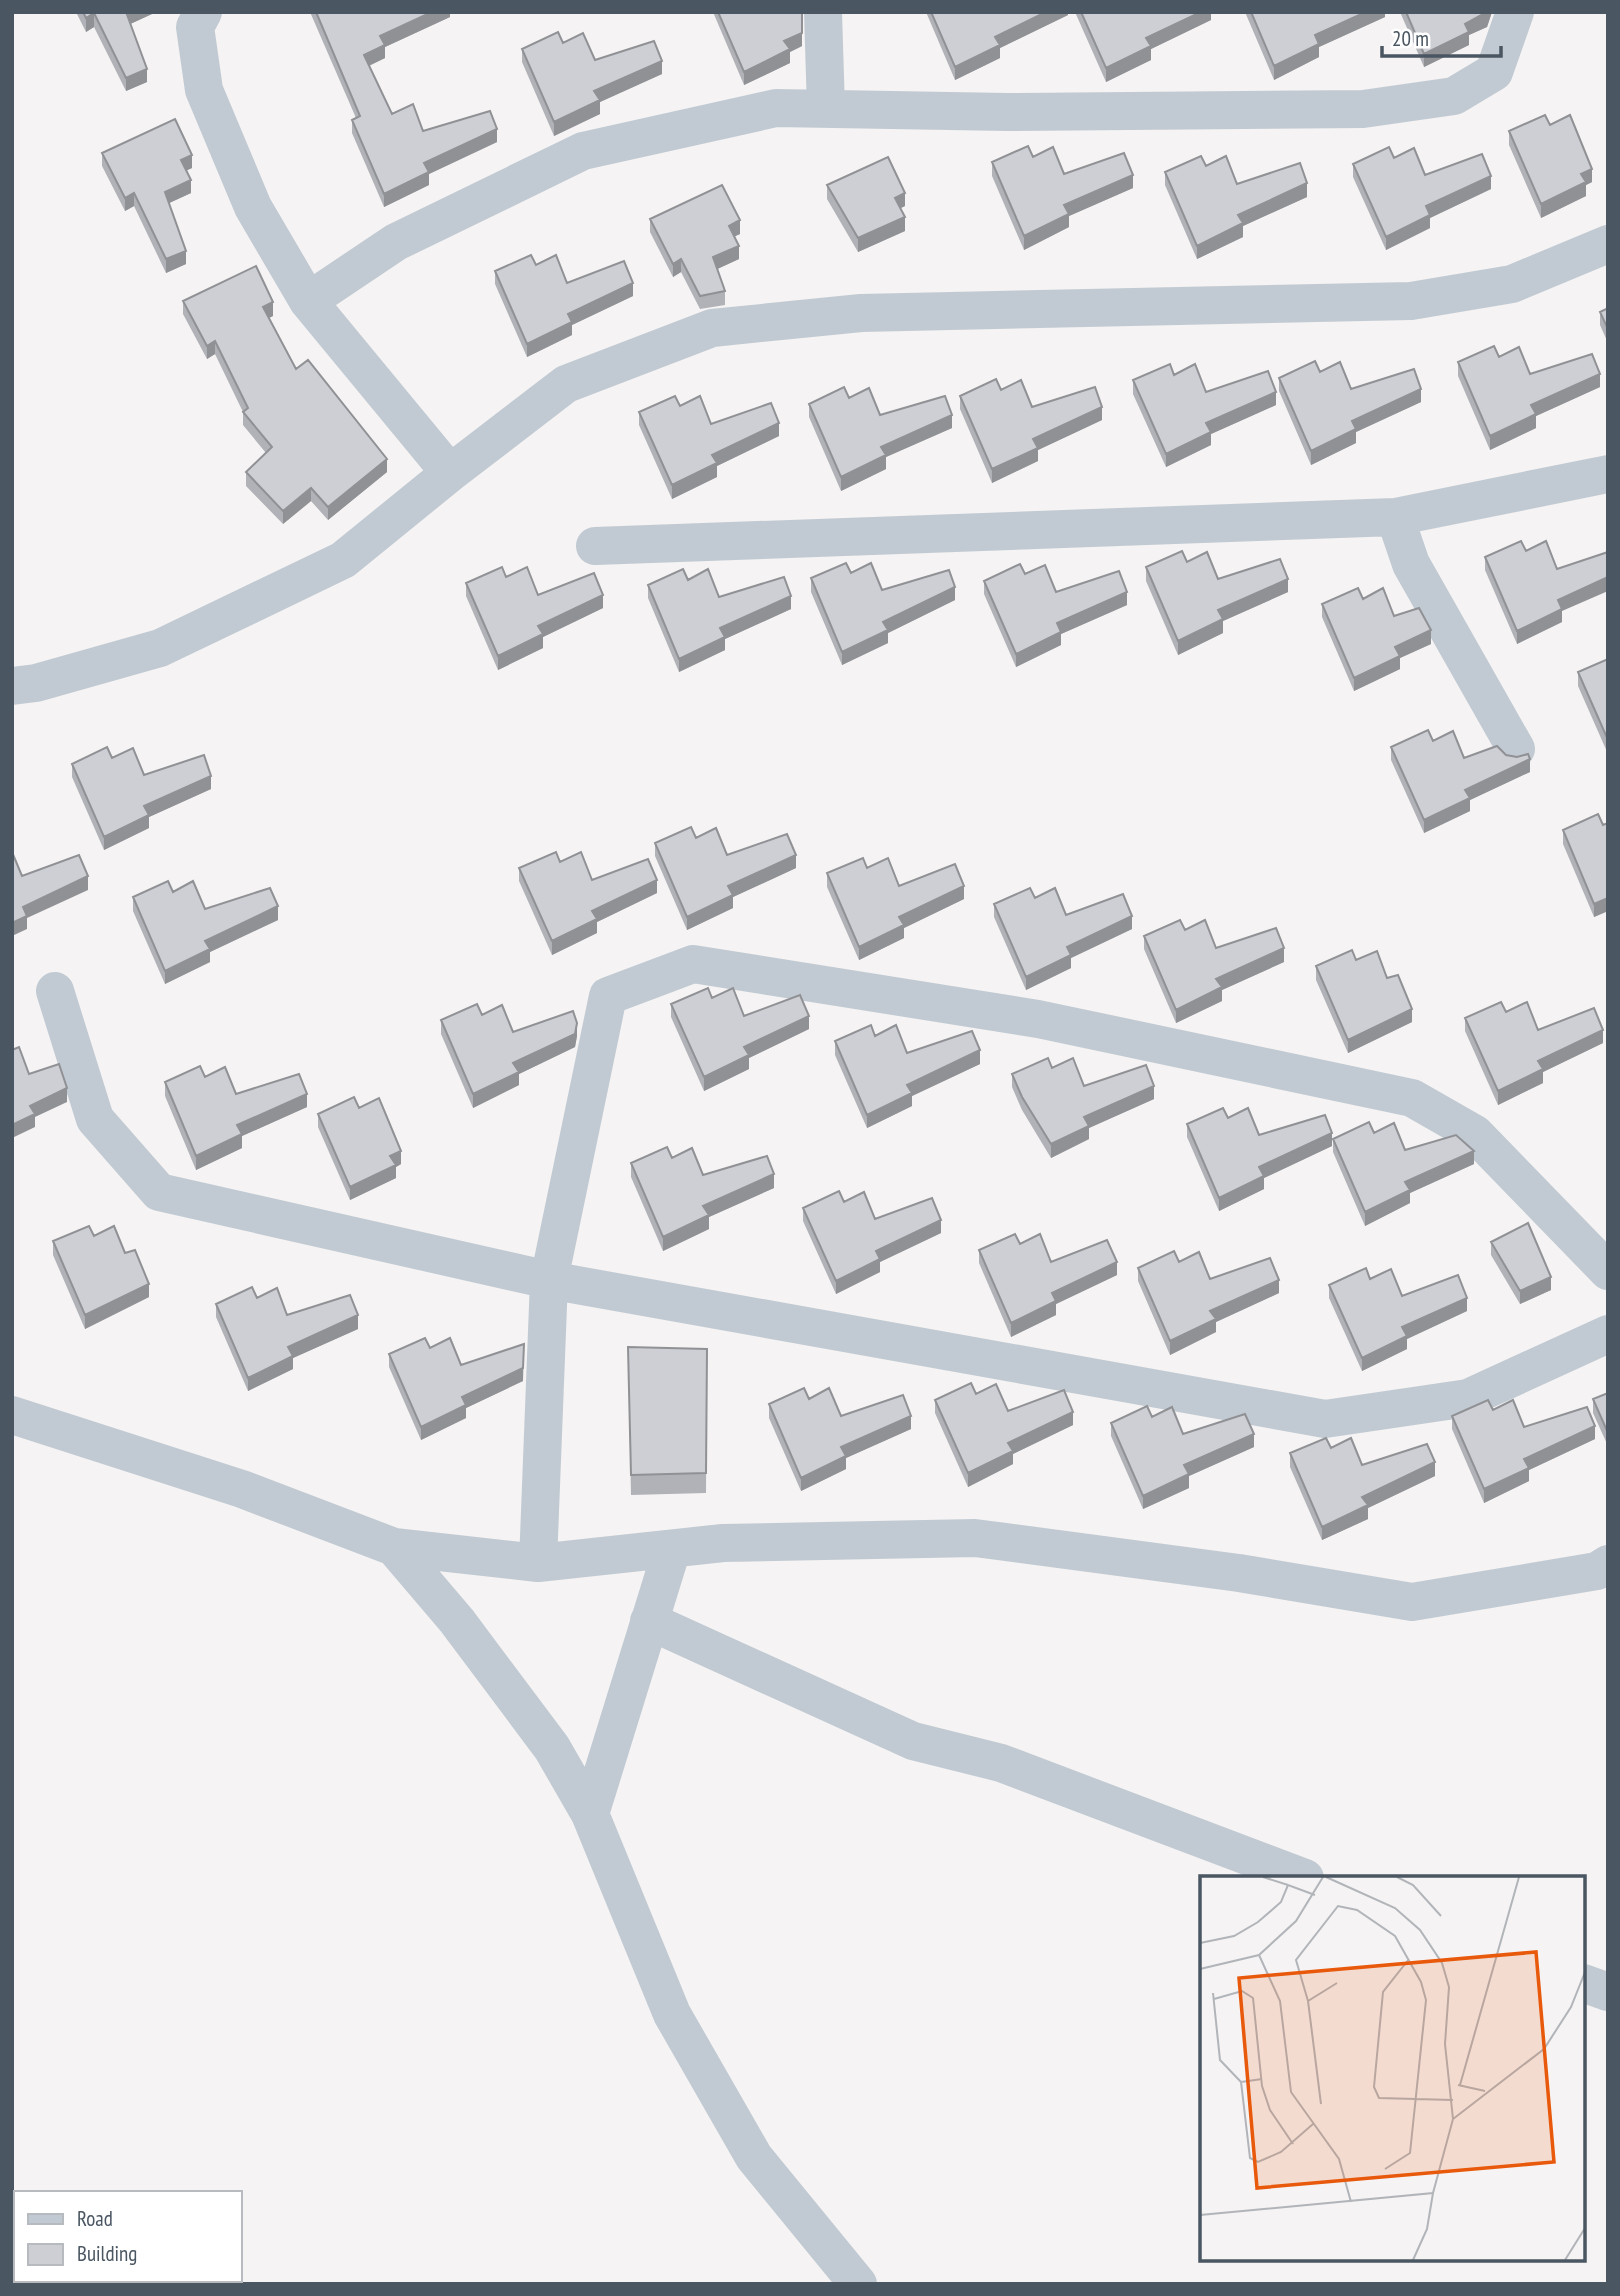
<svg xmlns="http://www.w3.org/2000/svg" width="1620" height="2296" font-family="'PT Sans Narrow',sans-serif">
	<rect width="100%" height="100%" fill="#f5f3f3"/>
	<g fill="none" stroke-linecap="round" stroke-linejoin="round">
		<path stroke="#c1cad2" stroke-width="38" d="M 203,12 L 195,27 L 204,90 L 253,207 L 308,301 L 450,473
			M 823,12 L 826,109
			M 308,301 L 396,242 L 583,151 L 776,108 L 1007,112 L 1363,109 L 1454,96 L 1494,72 L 1515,12
			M 595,546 L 1395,517
			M 12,686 L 36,683 L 160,648 L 343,560 L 450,473 L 566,384 L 712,328 L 861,313 L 1411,301 L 1512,284 L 1608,244
			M 1516,749 L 1411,564 L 1395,517 L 1608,474
			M 55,991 L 95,1119 L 159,1192 L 549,1280 L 1325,1419 L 1468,1398 L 1608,1334
			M 12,1415 L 242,1489 L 394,1547 L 457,1621 L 552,1748 L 590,1814 L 672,2014 L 754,2157 L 858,2284
			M 394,1547 L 538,1563 L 723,1543 L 975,1538 L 1239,1573 L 1412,1602 L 1597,1571 L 1608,1564
			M 538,1563 L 549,1280 L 608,996 L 693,964 L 1038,1019 L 1412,1098 L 1475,1134 L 1608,1271
			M 649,1621 L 913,1741 L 1001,1763 L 1305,1878
			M 590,1814 L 672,1549
			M 1583,1983 L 1608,1992"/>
	</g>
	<path fill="#b0b2b7" d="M 76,12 L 152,12 L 152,14 L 130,24 L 147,82 L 126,91 L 94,27 L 86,32 Z
		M 310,12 L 450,12 L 450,17 L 385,47 L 385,58 L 369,66 L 392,114 L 423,131 L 497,142 L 429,174 L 429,185 L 384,207 L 352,133 L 352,120 L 356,118 Z
		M 713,12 L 802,12 L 802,46 L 790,52 L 790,63 L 744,85 Z
		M 926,12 L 1068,12 L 1068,15 L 1000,48 L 1000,58 L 955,80 Z
		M 1075,12 L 1211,12 L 1211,20 L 1151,49 L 1151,60 L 1106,82 Z
		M 1245,12 L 1385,12 L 1385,17 L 1319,47 L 1319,57 L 1274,80 Z
		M 1400,12 L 1492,12 L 1487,27 L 1469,35 L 1469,45 L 1424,67 Z
		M 563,43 L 595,60 L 662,74 L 600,102 L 600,114 L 554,136 L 522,62 L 522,49 Z
		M 1550,125 L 1592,182 L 1586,185 L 1586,196 L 1541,218 L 1509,145 L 1509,131 Z
		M 102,153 L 192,168 L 187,170 L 191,193 L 169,203 L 186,264 L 166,273 L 134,206 L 125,211 L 102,166 Z
		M 1033,157 L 1064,174 L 1133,188 L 1069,216 L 1069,227 L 1024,250 L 992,176 L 992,162 Z
		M 1394,158 L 1425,175 L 1491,189 L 1430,218 L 1430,228 L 1386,250 L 1353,177 L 1353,164 Z
		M 1206,166 L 1237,184 L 1307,197 L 1243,226 L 1243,237 L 1197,259 L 1165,185 L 1165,172 Z
		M 827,185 L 905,206 L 900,208 L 905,231 L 858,252 L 827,199 Z
		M 650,219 L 740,234 L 735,236 L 739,259 L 717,269 L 725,291 L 725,305 L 700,309 L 681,272 L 673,277 L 650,232 Z
		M 536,265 L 567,283 L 633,296 L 572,325 L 572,335 L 527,357 L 495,284 L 495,271 Z
		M 183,301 L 273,316 L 268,318 L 296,369 L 387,472 L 328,520 L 311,501 L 283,524 L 246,486 L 246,472 L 266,453 L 243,425 L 243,412 L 215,354 L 207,359 L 183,314 Z
		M 1608,308 L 1608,343 L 1600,325 L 1600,312 Z
		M 1499,357 L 1530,374 L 1600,387 L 1536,416 L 1536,428 L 1490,450 L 1458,376 L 1458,362 Z
		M 1320,372 L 1351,389 L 1421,402 L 1356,432 L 1356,443 L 1311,465 L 1279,391 L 1279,378 Z
		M 1174,375 L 1206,392 L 1276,405 L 1211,434 L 1211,445 L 1166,467 L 1133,394 L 1133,380 Z
		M 1001,390 L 1032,407 L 1102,420 L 1038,450 L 1038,461 L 992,483 L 960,409 L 960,396 Z
		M 849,398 L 880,415 L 952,428 L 886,457 L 886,469 L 841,491 L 809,417 L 809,404 Z
		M 680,406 L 711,424 L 779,436 L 717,466 L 717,477 L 672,499 L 639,425 L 639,412 Z
		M 1526,551 L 1562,611 L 1562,622 L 1517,644 L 1485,570 L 1485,557 Z
		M 1187,562 L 1218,579 L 1288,592 L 1223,621 L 1223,633 L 1178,655 L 1146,581 L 1146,567 Z
		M 851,573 L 882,590 L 955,600 L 888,633 L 888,643 L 842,665 L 811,592 L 811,578 Z
		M 1025,574 L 1056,592 L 1127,605 L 1061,634 L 1061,645 L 1016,667 L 984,594 L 984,581 Z
		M 506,577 L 538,595 L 603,608 L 543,637 L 543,648 L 498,670 L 466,596 L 466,583 Z
		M 688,580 L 719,597 L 791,609 L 725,639 L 725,650 L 679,672 L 648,598 L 648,585 Z
		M 1363,599 L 1394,616 L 1431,644 L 1400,658 L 1400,669 L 1354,691 L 1322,617 L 1322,604 Z
		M 1608,659 L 1608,754 L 1578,686 L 1578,672 Z
		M 1433,741 L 1464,758 L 1506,755 L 1530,772 L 1470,800 L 1470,811 L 1424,833 L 1391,760 L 1391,747 Z
		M 112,758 L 144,775 L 211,789 L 149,817 L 149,828 L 104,850 L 72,777 L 72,764 Z
		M 1608,823 L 1608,911 L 1594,917 L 1563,844 L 1563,830 L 1603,825 Z
		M 696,838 L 727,855 L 796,868 L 733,897 L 733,908 L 687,930 L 655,856 L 655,843 Z
		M 560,862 L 592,880 L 657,893 L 597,922 L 597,933 L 552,955 L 519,881 L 519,868 Z
		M 867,868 L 899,886 L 964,899 L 904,928 L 904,938 L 859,960 L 827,887 L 827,873 Z
		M 173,892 L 205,909 L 278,920 L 210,952 L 210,962 L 165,984 L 133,911 L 133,897 Z
		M 1035,898 L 1066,915 L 1132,929 L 1071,958 L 1071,968 L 1026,990 L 994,917 L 994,904 Z
		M 1185,930 L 1216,948 L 1284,962 L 1222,990 L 1222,1001 L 1176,1023 L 1144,949 L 1144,936 Z
		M 1356,960 L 1387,978 L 1412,1022 L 1348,1053 L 1316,980 L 1316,966 Z
		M 712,998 L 744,1016 L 809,1029 L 749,1058 L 749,1069 L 704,1091 L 671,1017 L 671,1004 Z
		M 1506,1012 L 1538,1030 L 1603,1043 L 1543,1072 L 1543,1083 L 1498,1105 L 1465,1031 L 1465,1018 Z
		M 482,1015 L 513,1032 L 577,1036 L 575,1047 L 519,1074 L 519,1085 L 473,1108 L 441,1034 L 441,1020 Z
		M 875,1036 L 907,1053 L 980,1064 L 912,1096 L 912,1106 L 867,1128 L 835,1055 L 835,1041 Z
		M 1052,1068 L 1084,1086 L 1154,1099 L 1089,1128 L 1089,1139 L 1051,1158 L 1022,1110 L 1012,1087 L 1012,1074 Z
		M 205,1077 L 236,1094 L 307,1107 L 242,1136 L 242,1148 L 196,1170 L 165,1096 L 165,1082 Z
		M 359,1108 L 401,1164 L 396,1167 L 396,1178 L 350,1200 L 318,1127 L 318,1114 Z
		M 1187,1124 L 1259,1135 L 1332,1146 L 1264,1178 L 1264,1189 L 1219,1211 L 1187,1137 Z
		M 1374,1133 L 1405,1150 L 1474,1164 L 1410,1193 L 1410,1203 L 1365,1226 L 1333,1152 L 1333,1139 Z
		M 672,1158 L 703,1175 L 774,1188 L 709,1217 L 709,1229 L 663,1251 L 631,1177 L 631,1163 Z
		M 844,1202 L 875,1219 L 941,1233 L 880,1262 L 880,1272 L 836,1294 L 803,1221 L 803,1208 Z
		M 94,1236 L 125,1253 L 149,1297 L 85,1329 L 53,1255 L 53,1241 Z
		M 1491,1242 L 1551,1290 L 1520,1304 L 1491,1255 Z
		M 1020,1244 L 1051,1262 L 1117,1275 L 1056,1304 L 1056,1315 L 1011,1337 L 979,1263 L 979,1250 Z
		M 1179,1262 L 1210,1279 L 1279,1293 L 1216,1322 L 1216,1332 L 1170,1355 L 1138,1281 L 1138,1268 Z
		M 1370,1279 L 1402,1296 L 1467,1311 L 1407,1339 L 1407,1349 L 1362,1371 L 1329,1298 L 1329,1285 Z
		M 257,1298 L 287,1315 L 358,1329 L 293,1358 L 293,1369 L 248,1391 L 216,1317 L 216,1304 Z
		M 628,1347 L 707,1349 L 706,1493 L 631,1495 Z
		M 430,1348 L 461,1365 L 523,1381 L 466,1408 L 466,1418 L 421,1440 L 389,1367 L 389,1354 Z
		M 1608,1393 L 1608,1446 L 1593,1413 L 1593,1399 Z
		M 976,1394 L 1008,1411 L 1073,1425 L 1013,1454 L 1013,1464 L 968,1487 L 935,1413 L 935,1400 Z
		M 809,1399 L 841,1416 L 911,1429 L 846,1458 L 846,1469 L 801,1491 L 769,1418 L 769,1404 Z
		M 1493,1410 L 1524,1427 L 1595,1439 L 1529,1470 L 1529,1481 L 1484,1503 L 1452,1429 L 1452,1416 Z
		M 1152,1417 L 1183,1434 L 1254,1447 L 1189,1476 L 1189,1488 L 1143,1509 L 1111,1436 L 1111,1423 Z
		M 1331,1448 L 1362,1465 L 1435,1476 L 1368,1508 L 1368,1519 L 1322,1540 L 1290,1467 L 1290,1453 Z"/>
	<path fill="#909195" d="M 126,12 L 152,12 L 152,14 L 126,26 Z
		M 432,12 L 450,12 L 450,17 L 385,47 L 385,58 L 364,68 L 364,55 L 380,36 Z
		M 1046,12 L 1068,12 L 1068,15 L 1000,48 L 1000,58 L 955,80 L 955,67 L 995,37 Z
		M 1201,12 L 1211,12 L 1211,20 L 1151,49 L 1151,60 L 1106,82 L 1106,68 L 1146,38 Z
		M 1366,12 L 1385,12 L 1385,17 L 1319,47 L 1319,57 L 1274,80 L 1274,66 L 1315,35 Z
		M 1487,12 L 1492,12 L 1487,27 L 1469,35 L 1469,45 L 1424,67 L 1424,54 L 1465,24 Z
		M 94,13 L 94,27 L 86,32 L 86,18 Z
		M 802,33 L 802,46 L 790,52 L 790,63 L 744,85 L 744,72 L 784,41 Z
		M 662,61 L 662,74 L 600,102 L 600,114 L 554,136 L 554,122 L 594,91 Z
		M 147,69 L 147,82 L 126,91 L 126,78 Z
		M 497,129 L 497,142 L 429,174 L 429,185 L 384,207 L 384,194 L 424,163 Z
		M 192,155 L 192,168 L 181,173 L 181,160 Z
		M 1592,169 L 1592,182 L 1586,185 L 1586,196 L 1541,218 L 1541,204 L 1581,174 Z
		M 1133,175 L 1133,188 L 1069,216 L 1069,227 L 1024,250 L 1024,236 L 1064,205 Z
		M 1491,176 L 1491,189 L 1430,218 L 1430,228 L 1386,250 L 1386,237 L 1426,206 Z
		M 191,180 L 191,193 L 165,205 L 165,192 Z
		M 1307,183 L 1307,197 L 1243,226 L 1243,237 L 1197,259 L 1197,246 L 1238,215 Z
		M 134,193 L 134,206 L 125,211 L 125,198 Z
		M 905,193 L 905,206 L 895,211 L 895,198 Z
		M 905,217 L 905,231 L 858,252 L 858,238 Z
		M 740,220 L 740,234 L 729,239 L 729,226 Z
		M 739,246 L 739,259 L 713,271 L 713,257 Z
		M 186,251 L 186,264 L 166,273 L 166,259 Z
		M 681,259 L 681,272 L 673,277 L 673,264 Z
		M 633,283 L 633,296 L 572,325 L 572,335 L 527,357 L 527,344 L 568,314 Z
		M 273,302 L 273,316 L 263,321 L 263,307 Z
		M 215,341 L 215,354 L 207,359 L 207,346 Z
		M 1600,374 L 1600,387 L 1536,416 L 1536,428 L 1490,450 L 1490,436 L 1531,405 Z
		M 1421,389 L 1421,402 L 1356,432 L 1356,443 L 1311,465 L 1311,451 L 1352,421 Z
		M 1276,392 L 1276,405 L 1211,434 L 1211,445 L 1166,467 L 1166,454 L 1206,423 Z
		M 1102,407 L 1102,420 L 1038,450 L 1038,461 L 992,483 L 992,469 L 1033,439 Z
		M 952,415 L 952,428 L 886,457 L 886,469 L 841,491 L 841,477 L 881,447 Z
		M 779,423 L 779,436 L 717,466 L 717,477 L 672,499 L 672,485 L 712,455 Z
		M 387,459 L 387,472 L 328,520 L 328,507 Z
		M 311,488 L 311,501 L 283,524 L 283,511 Z
		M 1608,577 L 1608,591 L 1562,611 L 1562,622 L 1517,644 L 1517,631 L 1558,600 Z
		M 1288,579 L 1288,592 L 1223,621 L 1223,633 L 1178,655 L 1178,641 L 1218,610 Z
		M 955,587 L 955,600 L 888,633 L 888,643 L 842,665 L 842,652 L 883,622 Z
		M 1127,592 L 1127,605 L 1061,634 L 1061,645 L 1016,667 L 1016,654 L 1057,623 Z
		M 603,595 L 603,608 L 543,637 L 543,648 L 498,670 L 498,656 L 538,626 Z
		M 791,596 L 791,609 L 725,639 L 725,650 L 679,672 L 679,659 L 720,628 Z
		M 1431,630 L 1431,644 L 1400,658 L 1400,669 L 1354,691 L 1354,678 L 1395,647 Z
		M 1530,759 L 1530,772 L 1470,800 L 1470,811 L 1424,833 L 1424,820 L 1465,790 Z
		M 211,776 L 211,789 L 149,817 L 149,828 L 104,850 L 104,837 L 144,806 Z
		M 796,855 L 796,868 L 733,897 L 733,908 L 687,930 L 687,917 L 728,886 Z
		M 88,876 L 88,890 L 27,918 L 27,929 L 12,936 L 12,923 L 23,907 Z
		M 657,880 L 657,893 L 597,922 L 597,933 L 552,955 L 552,941 L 592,911 Z
		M 964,886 L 964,899 L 904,928 L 904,938 L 859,960 L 859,947 L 899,917 Z
		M 1608,898 L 1608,911 L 1594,917 L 1594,904 Z
		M 278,906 L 278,920 L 210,952 L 210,962 L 165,984 L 165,971 L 205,941 Z
		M 1132,916 L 1132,929 L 1071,958 L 1071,968 L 1026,990 L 1026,977 L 1067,947 Z
		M 1284,948 L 1284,962 L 1222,990 L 1222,1001 L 1176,1023 L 1176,1010 L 1216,979 Z
		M 1412,1009 L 1412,1022 L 1348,1053 L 1348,1040 Z
		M 809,1016 L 809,1029 L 749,1058 L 749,1069 L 704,1091 L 704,1077 L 744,1047 Z
		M 577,1023 L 577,1036 L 575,1047 L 519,1074 L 519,1085 L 473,1108 L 473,1094 L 513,1063 Z
		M 1603,1030 L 1603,1043 L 1543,1072 L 1543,1083 L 1498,1105 L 1498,1091 L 1538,1061 Z
		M 980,1050 L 980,1064 L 912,1096 L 912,1106 L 867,1128 L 867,1115 L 907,1085 Z
		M 1154,1086 L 1154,1099 L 1089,1128 L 1089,1139 L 1051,1158 L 1051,1144 L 1084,1117 Z
		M 67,1088 L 67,1102 L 35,1117 L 35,1127 L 12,1138 L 12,1125 L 30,1106 Z
		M 307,1094 L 307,1107 L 242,1136 L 242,1148 L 196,1170 L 196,1156 L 237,1125 Z
		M 1332,1133 L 1332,1146 L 1264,1178 L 1264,1189 L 1219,1211 L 1219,1198 L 1259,1167 Z
		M 401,1151 L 401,1164 L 396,1167 L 396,1178 L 350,1200 L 350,1187 L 390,1156 Z
		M 1474,1151 L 1474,1164 L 1410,1193 L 1410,1203 L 1365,1226 L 1365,1212 L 1405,1182 Z
		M 774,1174 L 774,1188 L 709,1217 L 709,1229 L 663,1251 L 663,1237 L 703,1206 Z
		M 941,1220 L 941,1233 L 880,1262 L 880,1272 L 836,1294 L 836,1281 L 876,1251 Z
		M 1117,1262 L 1117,1275 L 1056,1304 L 1056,1315 L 1011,1337 L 1011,1323 L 1052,1293 Z
		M 1551,1277 L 1551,1290 L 1520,1304 L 1520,1291 Z
		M 1279,1280 L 1279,1293 L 1216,1322 L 1216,1332 L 1170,1355 L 1170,1341 L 1210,1311 Z
		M 149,1284 L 149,1297 L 85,1329 L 85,1315 Z
		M 1467,1298 L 1467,1311 L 1407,1339 L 1407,1349 L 1362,1371 L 1362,1358 L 1402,1327 Z
		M 358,1315 L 358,1329 L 293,1358 L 293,1369 L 248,1391 L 248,1378 L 288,1347 Z
		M 524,1344 L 523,1381 L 466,1408 L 466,1418 L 421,1440 L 421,1427 L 462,1397 Z
		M 1073,1412 L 1073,1425 L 1013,1454 L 1013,1464 L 968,1487 L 968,1473 L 1008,1443 Z
		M 911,1416 L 911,1429 L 846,1458 L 846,1469 L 801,1491 L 801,1478 L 841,1447 Z
		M 1595,1426 L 1595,1439 L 1529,1470 L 1529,1481 L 1484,1503 L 1484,1489 L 1524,1459 Z
		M 1254,1434 L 1254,1447 L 1189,1476 L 1189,1488 L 1143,1509 L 1143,1496 L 1184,1465 Z
		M 1435,1462 L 1435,1476 L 1368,1508 L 1368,1519 L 1322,1540 L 1322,1527 L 1362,1497 Z"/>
	<path fill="#cdcfd5" stroke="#909195" stroke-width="2" d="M 83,12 L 126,12 L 147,69 L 126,78 L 94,13 L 86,18 Z
		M 316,12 L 432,12 L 380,36 L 385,45 L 364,55 L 392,114 L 413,104 L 423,131 L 490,111 L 497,129 L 424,163 L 429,172 L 384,194 L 352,120 L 360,116 Z
		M 718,12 L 802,12 L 802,33 L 784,41 L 790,49 L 744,72 Z
		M 931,12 L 1046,12 L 995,37 L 1000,45 L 955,67 Z
		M 1081,12 L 1201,12 L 1146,38 L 1151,46 L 1106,68 Z
		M 1251,12 L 1366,12 L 1315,35 L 1319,44 L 1274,66 Z
		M 1406,12 L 1487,12 L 1465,24 L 1469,32 L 1424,54 Z
		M 558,32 L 563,43 L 583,33 L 595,60 L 654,41 L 662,61 L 594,91 L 600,100 L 554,122 L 522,49 Z
		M 1545,115 L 1550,125 L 1570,115 L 1592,169 L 1581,174 L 1586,182 L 1541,204 L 1509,131 Z
		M 175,119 L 192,155 L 181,160 L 191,180 L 165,192 L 186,251 L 166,259 L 134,193 L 125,198 L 102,153 Z
		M 1028,146 L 1033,157 L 1053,147 L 1064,174 L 1124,153 L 1133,175 L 1064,205 L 1069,214 L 1024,236 L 992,162 Z
		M 1389,147 L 1394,158 L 1414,148 L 1425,175 L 1482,154 L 1491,176 L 1426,206 L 1430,215 L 1386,237 L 1353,164 Z
		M 1201,156 L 1206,166 L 1226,156 L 1237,184 L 1300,163 L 1307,183 L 1238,215 L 1243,223 L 1197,246 L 1165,172 Z
		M 888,157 L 905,193 L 895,198 L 905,217 L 858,238 L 827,185 Z
		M 722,185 L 740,220 L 729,226 L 739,246 L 713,257 L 725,291 L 700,296 L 681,259 L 673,264 L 650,219 Z
		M 531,255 L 536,265 L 556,255 L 567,283 L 624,261 L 633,283 L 568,314 L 572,322 L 527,344 L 495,271 Z
		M 256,266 L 273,302 L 263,307 L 296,369 L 308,360 L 387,459 L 328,507 L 311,488 L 283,511 L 246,472 L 272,447 L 243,412 L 248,408 L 215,341 L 207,346 L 183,301 Z
		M 1608,308 L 1608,329 L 1600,312 Z
		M 1494,346 L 1499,357 L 1519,347 L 1530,374 L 1592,354 L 1600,374 L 1531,405 L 1536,414 L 1490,436 L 1458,362 Z
		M 1315,361 L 1320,372 L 1340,362 L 1351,389 L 1414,369 L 1421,389 L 1352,421 L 1356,429 L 1311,451 L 1279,378 Z
		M 1170,364 L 1174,375 L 1195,364 L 1206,392 L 1268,371 L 1276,392 L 1206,423 L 1211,432 L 1166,454 L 1133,380 Z
		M 996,379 L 1001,390 L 1021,380 L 1032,407 L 1095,387 L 1102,407 L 1033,439 L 1038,448 L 992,469 L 960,396 Z
		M 844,387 L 849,398 L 869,388 L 880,415 L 945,396 L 952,415 L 881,447 L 886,455 L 841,477 L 809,404 Z
		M 675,396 L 680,406 L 700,396 L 711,424 L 771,403 L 779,423 L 712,455 L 717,463 L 672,485 L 639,412 Z
		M 1521,541 L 1526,551 L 1546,541 L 1557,569 L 1608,552 L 1608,577 L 1558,600 L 1562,609 L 1517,631 L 1485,557 Z
		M 1182,551 L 1187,562 L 1207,552 L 1218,579 L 1280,559 L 1288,579 L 1218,610 L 1223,619 L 1178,641 L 1146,567 Z
		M 846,563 L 851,573 L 871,563 L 882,590 L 949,570 L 955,587 L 883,622 L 888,630 L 842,652 L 811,578 Z
		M 1020,564 L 1025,574 L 1045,565 L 1056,592 L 1119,571 L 1127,592 L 1057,623 L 1061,632 L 1016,654 L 984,581 Z
		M 502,567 L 506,577 L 527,567 L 538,595 L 594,573 L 603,595 L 538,626 L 543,634 L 498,656 L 466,583 Z
		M 683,569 L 688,580 L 708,569 L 719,597 L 784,577 L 791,596 L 720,628 L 725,637 L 679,659 L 648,585 Z
		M 1358,588 L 1363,599 L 1383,588 L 1394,616 L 1419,608 L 1431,630 L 1395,647 L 1400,656 L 1354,678 L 1322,604 Z
		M 1608,659 L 1608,740 L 1578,672 Z
		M 1428,730 L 1433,741 L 1453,731 L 1464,758 L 1497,746 L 1506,755 L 1517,757 L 1528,754 L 1530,759 L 1465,790 L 1470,798 L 1424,820 L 1391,747 Z
		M 107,747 L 112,758 L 133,748 L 144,775 L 204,755 L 211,776 L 144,806 L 149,815 L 104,837 L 72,764 Z
		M 1598,814 L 1603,825 L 1608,823 L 1608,898 L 1594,904 L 1563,830 Z
		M 691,827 L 696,838 L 716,828 L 727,855 L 787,834 L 796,855 L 728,886 L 733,895 L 687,917 L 655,843 Z
		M 12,852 L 22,876 L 79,855 L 88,876 L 23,907 L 27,916 L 12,923 Z
		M 556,852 L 560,862 L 581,852 L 592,880 L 648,859 L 657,880 L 592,911 L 597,919 L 552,941 L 519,868 Z
		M 863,858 L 867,868 L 888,858 L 899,886 L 955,864 L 964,886 L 899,917 L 904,925 L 859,947 L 827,873 Z
		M 168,881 L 173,892 L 193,881 L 205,909 L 270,888 L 278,906 L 205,941 L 210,949 L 165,971 L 133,897 Z
		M 1030,888 L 1035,898 L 1055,888 L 1066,915 L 1123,894 L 1132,916 L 1067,947 L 1071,955 L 1026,977 L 994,904 Z
		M 1180,920 L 1185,930 L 1205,920 L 1216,948 L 1276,928 L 1284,948 L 1216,979 L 1222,987 L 1176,1010 L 1144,936 Z
		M 1352,950 L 1356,960 L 1377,951 L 1387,978 L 1398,975 L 1412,1009 L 1348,1040 L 1316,966 Z
		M 708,988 L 712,998 L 733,988 L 744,1016 L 800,995 L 809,1016 L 744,1047 L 749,1055 L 704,1077 L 671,1004 Z
		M 1501,1002 L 1506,1012 L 1527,1002 L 1538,1030 L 1594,1008 L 1603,1030 L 1538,1061 L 1543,1069 L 1498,1091 L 1465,1018 Z
		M 477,1004 L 482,1015 L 502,1005 L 513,1032 L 573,1011 L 577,1023 L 575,1034 L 513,1063 L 519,1072 L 473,1094 L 441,1020 Z
		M 871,1025 L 875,1036 L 896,1025 L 907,1053 L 972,1031 L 980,1050 L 907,1085 L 912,1093 L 867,1115 L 835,1041 Z
		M 19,1047 L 29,1074 L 59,1064 L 67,1088 L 30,1106 L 35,1114 L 12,1125 L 12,1050 Z
		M 1048,1058 L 1052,1068 L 1073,1058 L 1084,1086 L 1146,1065 L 1154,1086 L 1084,1117 L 1089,1126 L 1051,1144 L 1022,1097 L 1012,1074 Z
		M 200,1066 L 205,1077 L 225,1067 L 236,1094 L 299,1074 L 307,1094 L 237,1125 L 242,1134 L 196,1156 L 165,1082 Z
		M 354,1097 L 359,1108 L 379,1098 L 401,1151 L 390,1156 L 396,1165 L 350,1187 L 318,1114 Z
		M 1223,1108 L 1228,1118 L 1248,1108 L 1259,1135 L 1325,1115 L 1332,1133 L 1259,1167 L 1264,1176 L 1219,1198 L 1187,1124 Z
		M 1369,1122 L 1374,1133 L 1394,1123 L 1405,1150 L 1456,1135 L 1474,1151 L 1405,1182 L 1410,1190 L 1365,1212 L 1333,1139 Z
		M 667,1147 L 672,1158 L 692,1148 L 703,1175 L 767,1156 L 774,1174 L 703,1206 L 709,1215 L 663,1237 L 631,1163 Z
		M 839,1191 L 844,1202 L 864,1192 L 875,1219 L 932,1198 L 941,1220 L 876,1251 L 880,1259 L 836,1281 L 803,1208 Z
		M 1528,1223 L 1551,1277 L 1520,1291 L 1491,1242 Z
		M 89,1226 L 94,1236 L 114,1226 L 125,1253 L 135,1250 L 149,1284 L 85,1315 L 53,1241 Z
		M 1015,1234 L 1020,1244 L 1040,1234 L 1051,1262 L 1107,1240 L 1117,1262 L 1052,1293 L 1056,1301 L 1011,1323 L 979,1250 Z
		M 1174,1251 L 1179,1262 L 1199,1252 L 1210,1279 L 1270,1258 L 1279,1280 L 1210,1311 L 1216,1319 L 1170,1341 L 1138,1268 Z
		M 1366,1268 L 1370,1279 L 1391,1269 L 1402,1296 L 1458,1275 L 1467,1298 L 1402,1327 L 1407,1336 L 1362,1358 L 1329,1285 Z
		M 252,1287 L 257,1298 L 277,1288 L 287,1315 L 350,1295 L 358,1315 L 288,1347 L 293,1356 L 248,1378 L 216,1304 Z
		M 425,1338 L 430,1348 L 450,1338 L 461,1365 L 524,1344 L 523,1368 L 462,1397 L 466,1405 L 421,1427 L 389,1354 Z
		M 628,1347 L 707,1349 L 706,1473 L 631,1475 Z
		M 971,1383 L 976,1394 L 996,1384 L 1008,1411 L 1064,1390 L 1073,1412 L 1008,1443 L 1013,1451 L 968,1473 L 935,1400 Z
		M 804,1388 L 809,1399 L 829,1388 L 841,1416 L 903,1395 L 911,1416 L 841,1447 L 846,1456 L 801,1478 L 769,1404 Z
		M 1608,1393 L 1608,1433 L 1593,1399 Z
		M 1488,1400 L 1493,1410 L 1513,1400 L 1524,1427 L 1587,1407 L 1595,1426 L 1524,1459 L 1529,1468 L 1484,1489 L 1452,1416 Z
		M 1147,1406 L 1152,1417 L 1172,1407 L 1183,1434 L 1245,1414 L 1254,1434 L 1184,1465 L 1189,1474 L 1143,1496 L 1111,1423 Z
		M 1326,1438 L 1331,1448 L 1351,1438 L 1362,1465 L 1427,1444 L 1435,1462 L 1362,1497 L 1368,1505 L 1322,1527 L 1290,1453 Z"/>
	<g transform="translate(1200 1876)">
		<rect width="385" height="385" fill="#f5f3f3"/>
		<path fill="none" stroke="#b1b4b9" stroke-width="2" d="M 63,1 L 88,9M 126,1 L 195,32 L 220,54 L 242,87 L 249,111 L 245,168 L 253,243M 197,1 L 213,9 L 241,40M 0,67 L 34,60 L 58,46 L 81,26 L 88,9 L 115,19M 59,79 L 80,125 L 91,216 L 139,283 L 151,326M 209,83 L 183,116 L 174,211 L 179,222 L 253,224M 0,93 L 59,79 L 96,45 L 123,1M 137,107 L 108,125 L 96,84 L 138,30 L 157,34 L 195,60 L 221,106 L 226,124 L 210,277 L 185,293M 13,117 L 20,184 L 41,206 L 50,282 L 58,286 L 81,276 L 113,248M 14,123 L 42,115 L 53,122 L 62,210 L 70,234 L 93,268M 108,125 L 121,228M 41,206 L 62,203M 258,209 L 285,215M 260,209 L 319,1M 0,339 L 233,317 L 253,243 L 344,173 L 371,131 L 385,96M 213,384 L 227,353 L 233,317M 365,384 L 385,352"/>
		<path fill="#e8590c" fill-opacity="0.15" stroke="#e8590c" stroke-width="3.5" d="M 336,76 L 354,286 L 57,312 L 39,102 Z"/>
		<rect width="385" height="385" fill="none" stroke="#4a5661" stroke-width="3.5"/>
	</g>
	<rect width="1620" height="2296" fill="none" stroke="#4a5661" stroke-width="28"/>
	<rect x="14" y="2191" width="228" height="91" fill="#ffffff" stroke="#b7bbc0" stroke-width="2"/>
	<rect x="28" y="2214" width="35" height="10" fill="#c1cad2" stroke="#b7bbc0" stroke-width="2"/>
	<text x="77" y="2226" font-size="21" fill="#4a5661">Road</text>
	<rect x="28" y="2244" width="35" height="21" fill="#cdcfd5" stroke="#b7bbc0" stroke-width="2"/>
	<text x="77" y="2261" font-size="21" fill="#4a5661">Building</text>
	<path d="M1382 46v10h119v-10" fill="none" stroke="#4a5661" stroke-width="3.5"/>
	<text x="1392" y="46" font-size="21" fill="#4a5661" stroke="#ffffff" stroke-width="5" paint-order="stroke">20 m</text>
</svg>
